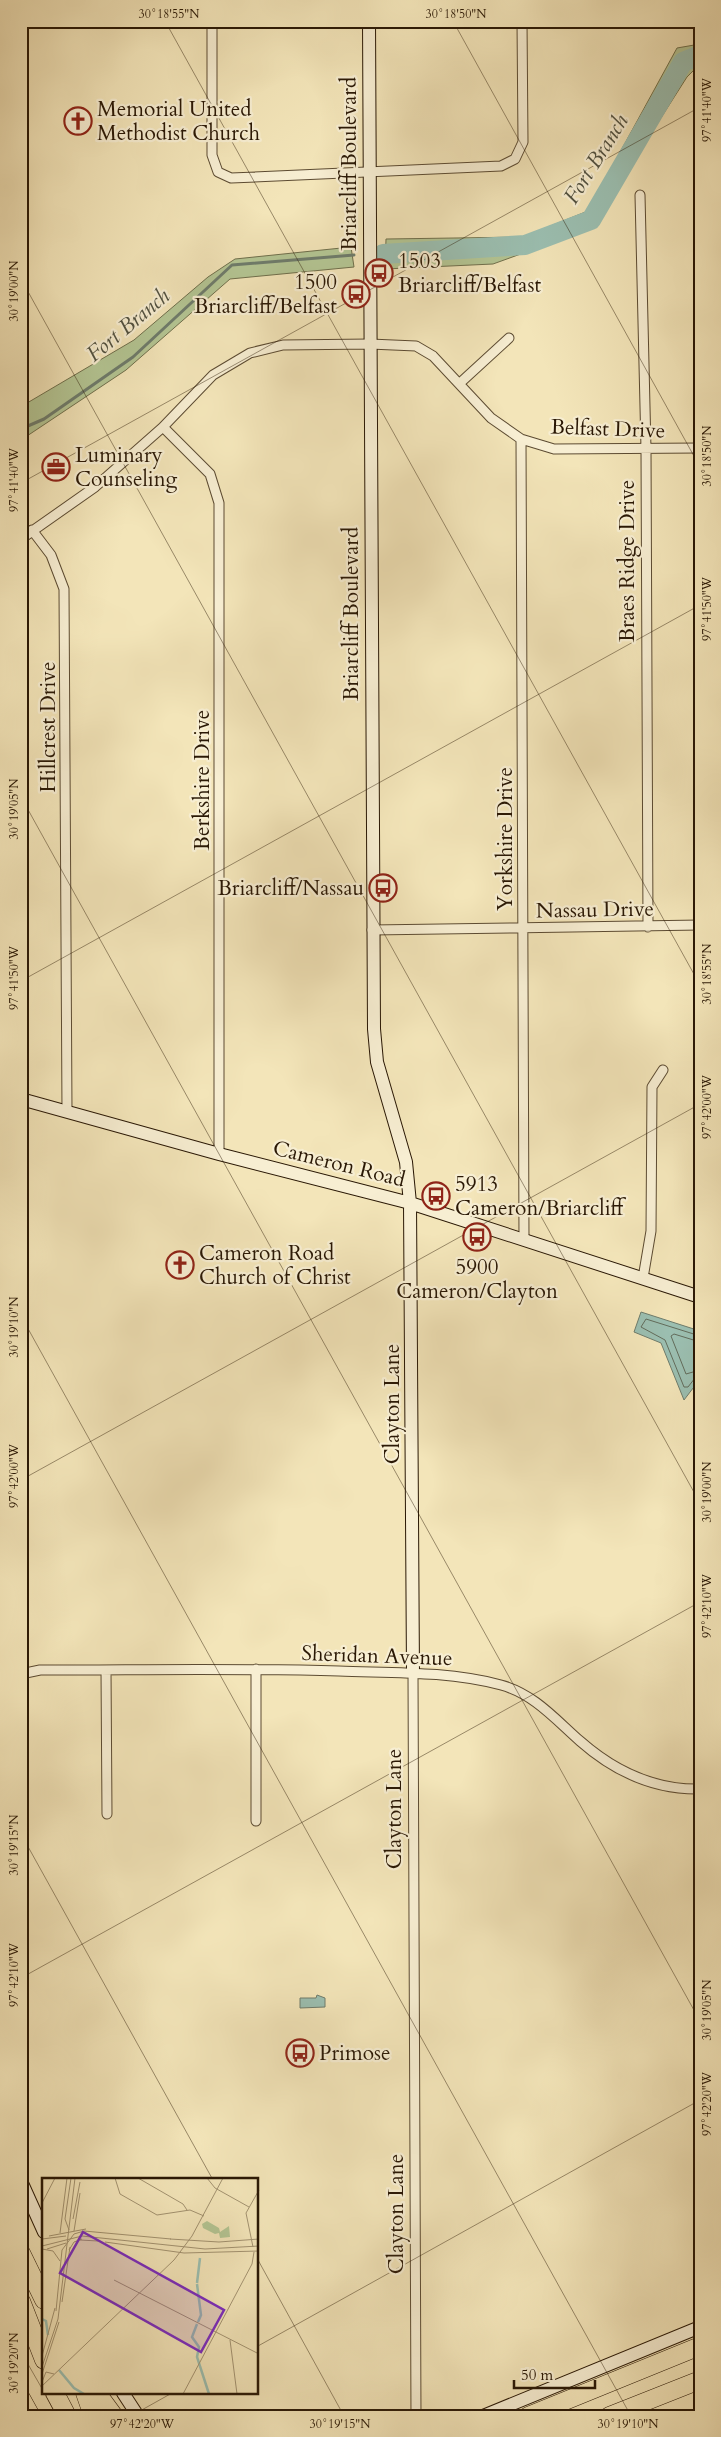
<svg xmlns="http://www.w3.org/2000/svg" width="721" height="2437" font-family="Cardo,serif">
	<rect width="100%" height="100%" fill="#f3e5b9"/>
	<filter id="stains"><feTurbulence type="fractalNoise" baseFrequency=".004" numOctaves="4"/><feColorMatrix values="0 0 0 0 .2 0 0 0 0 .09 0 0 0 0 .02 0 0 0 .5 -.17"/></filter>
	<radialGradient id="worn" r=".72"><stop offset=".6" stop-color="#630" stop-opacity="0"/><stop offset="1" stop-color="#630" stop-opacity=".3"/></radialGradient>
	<path fill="#b4c694" stroke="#6f6f4c" d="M 700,44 L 700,64 L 687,77 L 590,229 L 493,264 L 385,269 L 386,239 L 523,237 L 588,211 L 677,48 Z
		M 351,247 L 354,267 L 230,279 L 126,370 L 21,440 L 22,406 L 134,340 L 208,277 L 235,259 Z"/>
	<path fill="#9bbfb1" stroke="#6e7c6c" d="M 641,1312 L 700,1331 L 700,1379 L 684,1400 L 661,1343 L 634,1332 Z
		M 317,1995 L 325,1998 L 325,2007 L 300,2008 L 300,1998 L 316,1998 Z"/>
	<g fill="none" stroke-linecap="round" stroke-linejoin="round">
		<path stroke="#626c5b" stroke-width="1" d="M 700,1336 L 646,1319 L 641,1327 L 665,1340 L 684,1387 L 688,1387 L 695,1378 L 700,1377
			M 700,1342 L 674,1334 L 671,1336 L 686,1374 L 700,1370"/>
		<path stroke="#6e7c6c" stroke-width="3" d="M 21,429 L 44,419 L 133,357 L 232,265 L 354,255"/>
		<path stroke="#9bbfb1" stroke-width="20" d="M 383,254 L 525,245 L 591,220 L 683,62 L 700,55"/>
		<g stroke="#5c4b32" stroke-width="11">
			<path id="street" d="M 212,21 L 212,155 L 218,172 L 231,178 L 501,166 L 515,159 L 523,142 L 522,21
				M 640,195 L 646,449 L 648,927
				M 460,383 L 509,338
				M 163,427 L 210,474 L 219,503 L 219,1154
				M 521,439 L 524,1239
				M 32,530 L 51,555 L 64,589 L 67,1112
				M 21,539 L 95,487 L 163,427 L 213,375 L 250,353 L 283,345 L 370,344 L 416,346 L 433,356 L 491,418 L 521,439 L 554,449 L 700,448
				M 372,930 L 700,925
				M 643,1278 L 651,1231 L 652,1087 L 663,1070
				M 256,1669 L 256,1821
				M 106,1670 L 107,1814
				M 413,1673 L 416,2416
				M 21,1674 L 40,1670 C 140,1670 239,1668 339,1671 C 393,1673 448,1671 501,1685 C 534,1694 555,1719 580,1741 C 614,1771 654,1790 700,1789"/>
		</g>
		<g stroke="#2a1805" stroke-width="14">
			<path id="secondary" d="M 369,21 L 374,1029 L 377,1062 L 406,1162 L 410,1203 L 413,1673
				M 21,1099 L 219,1154 L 410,1203 L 700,1297
				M 21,2181 L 44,2232
				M 123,2393 L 138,2416
				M 483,2416 L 700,2327"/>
		</g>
		<g stroke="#2a1805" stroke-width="19">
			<path id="highway" d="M 21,2253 L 44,2300
				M 21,2301 L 44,2360
				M 55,2393 L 67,2416
				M 85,2393 L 93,2416
				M 97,2393 L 114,2416
				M 21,2398 L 31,2416
				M 528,2416 L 700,2346
				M 609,2416 L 700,2380"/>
		</g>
		<use href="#street" stroke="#f7eed2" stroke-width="9"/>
		<use href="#secondary" stroke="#f7eed2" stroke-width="12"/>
		<use href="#highway" stroke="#f3e5b9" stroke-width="18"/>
	</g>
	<path fill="none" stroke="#2a1805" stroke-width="1" stroke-opacity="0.45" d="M 165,21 L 700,985M 453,21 L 700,467M 21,279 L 700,1503M 21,483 L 700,107M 21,797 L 700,2021M 21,981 L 700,605M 21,1316 L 631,2416M 21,1480 L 700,1104M 21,1834 L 213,2180M 21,1978 L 700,1602M 258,2260 L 344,2416M 258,2346 L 700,2100M 21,2352 L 44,2392M 44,2393 L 57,2416M 131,2416 L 172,2393"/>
	<defs>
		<g id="church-ring" transform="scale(1.4375)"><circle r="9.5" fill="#f7eed2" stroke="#8f2418" stroke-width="1.5"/><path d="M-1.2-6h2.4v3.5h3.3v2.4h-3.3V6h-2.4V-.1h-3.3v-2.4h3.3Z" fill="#8f2418"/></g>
		<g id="bus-ring" transform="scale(1.4375)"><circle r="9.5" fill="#f7eed2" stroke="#8f2418" stroke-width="1.5"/><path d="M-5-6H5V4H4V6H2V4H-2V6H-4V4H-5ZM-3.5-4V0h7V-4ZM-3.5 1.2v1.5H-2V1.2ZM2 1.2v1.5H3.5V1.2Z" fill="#8f2418"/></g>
		<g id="office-ring" transform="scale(1.4375)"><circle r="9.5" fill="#f7eed2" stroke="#8f2418" stroke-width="1.5"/><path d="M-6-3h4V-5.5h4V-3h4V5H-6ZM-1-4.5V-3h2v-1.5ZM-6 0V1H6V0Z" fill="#8f2418"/></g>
	</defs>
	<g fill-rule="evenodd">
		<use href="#church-ring" x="78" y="121"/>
		<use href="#bus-ring" x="379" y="273"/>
		<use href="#bus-ring" x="356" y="294"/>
		<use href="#office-ring" x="56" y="467"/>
		<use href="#bus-ring" x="383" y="888"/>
		<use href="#bus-ring" x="436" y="1196"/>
		<use href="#bus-ring" x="477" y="1237"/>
		<use href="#church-ring" x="180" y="1265"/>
		<use href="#bus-ring" x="300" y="2053"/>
	</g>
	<g text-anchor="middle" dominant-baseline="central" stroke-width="4.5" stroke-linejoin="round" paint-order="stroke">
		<g font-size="21" fill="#2a1805" stroke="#f7eed2" text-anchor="start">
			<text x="97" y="109">Memorial United<tspan x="97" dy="24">Methodist Church</tspan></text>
			<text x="398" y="261">1503<tspan x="398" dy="24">Briarcliff/Belfast</tspan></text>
			<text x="337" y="282" text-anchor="end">1500<tspan x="337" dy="24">Briarcliff/Belfast</tspan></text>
			<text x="75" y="455">Luminary<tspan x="75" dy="24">Counseling</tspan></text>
			<text x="364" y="888" text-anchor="end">Briarcliff/Nassau</text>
			<text x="455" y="1184">5913<tspan x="455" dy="24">Cameron/Briarcliff</tspan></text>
			<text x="199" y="1253">Cameron Road<tspan x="199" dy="24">Church of Christ</tspan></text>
			<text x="477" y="1267" text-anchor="middle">5900<tspan x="477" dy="24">Cameron/Clayton</tspan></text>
			<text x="319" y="2053">Primose</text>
		</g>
		<g font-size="21" fill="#2a1805" stroke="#f7eed2">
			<text transform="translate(349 164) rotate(-90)">Briarcliff Boulevard</text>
			<text transform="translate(608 429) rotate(2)">Belfast Drive</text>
			<text transform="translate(627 561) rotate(-90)">Braes Ridge Drive</text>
			<text transform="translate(351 614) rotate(-90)">Briarcliff Boulevard</text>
			<text transform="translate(48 727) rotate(-90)">Hillcrest Drive</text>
			<text transform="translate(202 780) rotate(-90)">Berkshire Drive</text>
			<text transform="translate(505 839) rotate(-90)">Yorkshire Drive</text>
			<text transform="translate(595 910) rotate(-1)">Nassau Drive</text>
			<text transform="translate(339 1164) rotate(14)">Cameron Road</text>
			<text transform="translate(392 1404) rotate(-90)">Clayton Lane</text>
			<text transform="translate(377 1656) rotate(2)">Sheridan Avenue</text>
			<text transform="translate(394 1809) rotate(-90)">Clayton Lane</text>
			<text transform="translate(396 2214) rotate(-90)">Clayton Lane</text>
		</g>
		<g font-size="22" font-style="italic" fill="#525241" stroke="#f7eed2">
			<text transform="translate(596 159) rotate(-58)">Fort Branch</text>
			<text transform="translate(128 325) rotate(-40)">Fort Branch</text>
		</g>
	</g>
	<g transform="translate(42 2178)">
		<rect width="216" height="216" fill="#f3e5b9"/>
		<path d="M 165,43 L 177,50 L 178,54 L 187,48 L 188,59 L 178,60 L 177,55 L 173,56 L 161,50 L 160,46 Z" fill="#b4c694"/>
		<path fill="none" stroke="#9bbfb1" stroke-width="2.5" d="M 155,105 L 158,80M 155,106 L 159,137 L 156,144M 0,141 L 4,143 L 6,157M 155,146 L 150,159 L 157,169 L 155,179 L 167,216M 17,192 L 32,210 L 42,216"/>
		<path fill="none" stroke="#a39371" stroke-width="1" d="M 73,0 L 78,16 L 115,37 L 148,32 L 162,38M 96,0 L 141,26 L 145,32M 165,0 L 173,10 L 207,29M 0,25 L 13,0M 31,41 L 38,4M 27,52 L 23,41 L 29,0M 32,53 L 38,15M 18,55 L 25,0M 7,58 L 44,51M 0,61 L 24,58M 128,61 L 177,64 L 217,61M 38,62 L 56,63M 63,64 L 142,75 L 217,73M 0,68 L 40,58 L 163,71 L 217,68M 211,69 L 204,35 L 217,12M 0,71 L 11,73 L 18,83M 5,71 L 24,65M 27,72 L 32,64 L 40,61M 72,102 L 217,176M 20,124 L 28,69M 14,133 L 20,72 L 32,56 L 42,53 L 129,61M 188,162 L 195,216M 0,178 L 13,130M 0,189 L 16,141 L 33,0M 0,196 L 17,144M 0,204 L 4,194 L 12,196M 0,208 L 132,82 L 150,58 L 181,0M 141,216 L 210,86 L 212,74"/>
		<path fill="#7b2cbf" fill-opacity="0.15" stroke="#7b2cbf" stroke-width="2.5" d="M 41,54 L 182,132 L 159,174 L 18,95 Z"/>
		<rect width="216" height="216" fill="none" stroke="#2a1805" stroke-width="2.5"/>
	</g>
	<rect width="721" height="2437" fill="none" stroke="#f3e5b9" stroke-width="55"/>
	<path d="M514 2380v8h81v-8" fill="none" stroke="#2a1805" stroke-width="2.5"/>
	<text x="521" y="2380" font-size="15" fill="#2a1805" stroke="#f7eed2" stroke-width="4" paint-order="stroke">50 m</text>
	<rect x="28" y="28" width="666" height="2382" fill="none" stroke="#2a1805" stroke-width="2"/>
	<g font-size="12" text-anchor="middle" fill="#2a1805">
		<text x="169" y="18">30°18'55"N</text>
		<text x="456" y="18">30°18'50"N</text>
		<text transform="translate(707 110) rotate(-90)" y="4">97°41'40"W</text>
		<text transform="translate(14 291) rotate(-90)" y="4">30°19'00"N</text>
		<text transform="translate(707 456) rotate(-90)" y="4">30°18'50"N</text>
		<text transform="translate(14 480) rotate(-90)" y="4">97°41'40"W</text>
		<text transform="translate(707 609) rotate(-90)" y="4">97°41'50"W</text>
		<text transform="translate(14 809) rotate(-90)" y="4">30°19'05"N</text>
		<text transform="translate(707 974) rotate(-90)" y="4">30°18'55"N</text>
		<text transform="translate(14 978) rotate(-90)" y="4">97°41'50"W</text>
		<text transform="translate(707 1107) rotate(-90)" y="4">97°42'00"W</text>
		<text transform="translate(14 1327) rotate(-90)" y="4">30°19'10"N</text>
		<text transform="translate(14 1476) rotate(-90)" y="4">97°42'00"W</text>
		<text transform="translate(707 1492) rotate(-90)" y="4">30°19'00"N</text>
		<text transform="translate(707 1606) rotate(-90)" y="4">97°42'10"W</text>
		<text transform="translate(14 1845) rotate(-90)" y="4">30°19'15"N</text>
		<text transform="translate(14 1975) rotate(-90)" y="4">97°42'10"W</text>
		<text transform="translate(707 2010) rotate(-90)" y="4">30°19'05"N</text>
		<text transform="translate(707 2104) rotate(-90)" y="4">97°42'20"W</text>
		<text transform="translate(14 2363) rotate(-90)" y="4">30°19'20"N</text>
		<text x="142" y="2428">97°42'20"W</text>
		<text x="340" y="2428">30°19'15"N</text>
		<text x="628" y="2428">30°19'10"N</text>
	</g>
	<rect width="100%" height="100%" filter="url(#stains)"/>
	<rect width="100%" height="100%" fill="url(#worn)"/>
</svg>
